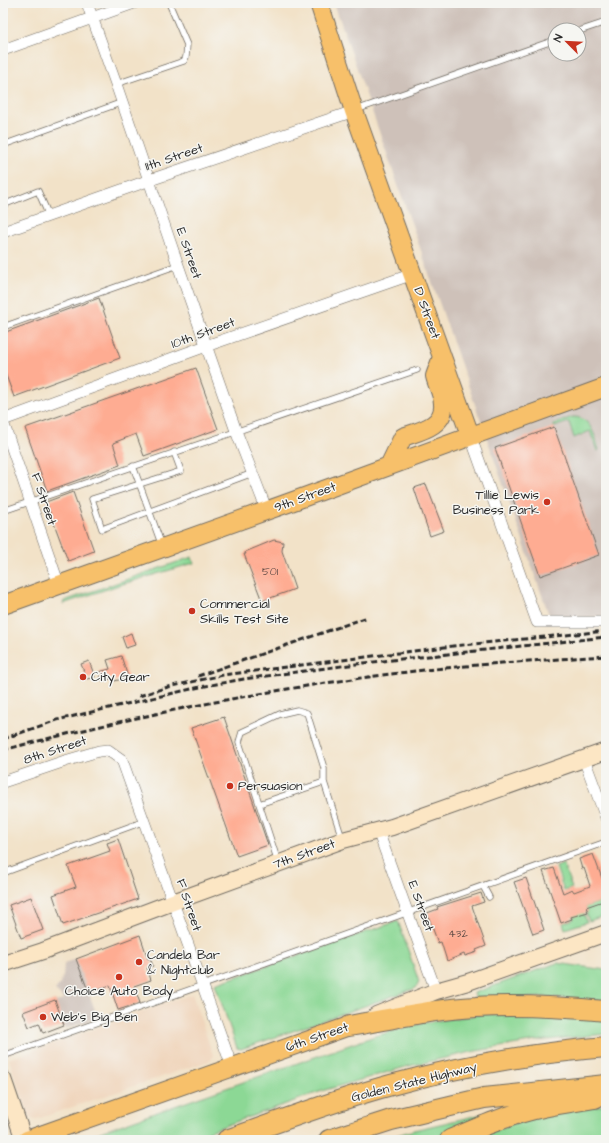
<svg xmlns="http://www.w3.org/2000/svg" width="609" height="1143" font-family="'Architects Daughter',sans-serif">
	<rect width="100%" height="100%" fill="#f6f6f2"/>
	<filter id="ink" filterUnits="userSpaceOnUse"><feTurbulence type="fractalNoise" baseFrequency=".025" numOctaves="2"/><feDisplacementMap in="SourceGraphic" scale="8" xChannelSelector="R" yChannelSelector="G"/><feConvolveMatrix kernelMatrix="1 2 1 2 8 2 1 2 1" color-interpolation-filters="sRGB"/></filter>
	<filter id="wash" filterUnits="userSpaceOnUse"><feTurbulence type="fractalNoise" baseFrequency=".012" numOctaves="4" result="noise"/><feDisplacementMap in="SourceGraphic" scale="16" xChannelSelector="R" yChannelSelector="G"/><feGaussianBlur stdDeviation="0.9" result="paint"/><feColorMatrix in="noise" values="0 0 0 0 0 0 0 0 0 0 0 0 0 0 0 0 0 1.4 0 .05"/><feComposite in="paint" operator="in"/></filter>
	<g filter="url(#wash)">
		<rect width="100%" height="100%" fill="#f2e2c8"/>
		<path fill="#f0d5bc" d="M 192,994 L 213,1055 L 211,1060 L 34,1120 L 29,1117 L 9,1059 Z"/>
		<path fill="#cec1b9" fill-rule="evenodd" d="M 334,3 L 606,3 L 606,616 L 550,618 ZM 555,30 L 579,30 L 579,54 L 555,54 Z
			M 76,959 L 98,1018 L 65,1029 L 55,1002 L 64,1000 L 55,990 L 60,984 L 63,977 L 64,963 Z"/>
		<path fill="#8cd895" stroke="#5c8260" d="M 572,417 C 591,416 595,436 599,450 L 597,451 L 590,431 L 574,438 L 569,422 L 554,427 L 553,425 Z
			M 192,557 L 194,563 L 116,586 L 63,604 L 64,601 Z
			M 563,864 L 572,888 L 564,891 L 556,867 Z
			M 606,900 L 606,915 L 589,921 L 586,913 L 588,912 L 586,907 Z
			M 583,911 L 587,922 L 565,929 L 563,923 L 574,919 L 573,915 Z
			M 398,921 L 419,982 L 416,988 L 241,1049 L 237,1048 L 215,984 Z
			M 557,963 L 606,970 L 606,1001 L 548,997 L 476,1000 L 474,993 Z
			M 484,1014 L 606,1018 L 606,1034 L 536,1041 L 476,1051 L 409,1066 L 325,1090 L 185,1140 L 84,1140 L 89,1136 L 375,1036 L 422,1023 Z
			M 606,1105 L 606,1140 L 469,1140 L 519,1121 L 580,1108 Z
			M 483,1114 L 485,1120 L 438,1140 L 381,1140 L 414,1130 Z"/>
		<g id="blocks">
			<path fill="#feac92" d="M 99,298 L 120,358 L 14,397 L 3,367 L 3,333 Z
				M 196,368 L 218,429 L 144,456 L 136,434 L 113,443 L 120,465 L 47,491 L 25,428 Z
				M 554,427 L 599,555 L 540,576 L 495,448 Z
				M 426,484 L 444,531 L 430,536 L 414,488 Z
				M 73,492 L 94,551 L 68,561 L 46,502 Z
				M 274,540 L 283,542 L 282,551 L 295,589 L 262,601 L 244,554 L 246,554 L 245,552 Z
				M 131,633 L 135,645 L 126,648 L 122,637 Z
				M 121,656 L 128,677 L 115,681 L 114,678 L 102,681 L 99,672 L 110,669 L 107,660 Z
				M 89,661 L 95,677 L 87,679 L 81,664 Z
				M 224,717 L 268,845 L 237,856 L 191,728 Z
				M 118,839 L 138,899 L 63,925 L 53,895 L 76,887 L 68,866 L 110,851 L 107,843 Z
				M 593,854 L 606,889 L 606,900 L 586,907 L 588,912 L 571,917 L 572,919 L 561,923 L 543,871 L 554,868 L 563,893 L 572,889 L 574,892 L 590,886 L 584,868 L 582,869 L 579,859 Z
				M 526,878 L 544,930 L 533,934 L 514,882 Z
				M 481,893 L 484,902 L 472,906 L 486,946 L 476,950 L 477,952 L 465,956 L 464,954 L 447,961 L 441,942 L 438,943 L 427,913 L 438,909 L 437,907 Z
				M 31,897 L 43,930 L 21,938 L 9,905 Z
				M 140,935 L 148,959 L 150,958 L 153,966 L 147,968 L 151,980 L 134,986 L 140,1003 L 118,1010 L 110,986 L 89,993 L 76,959 Z
				M 55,1000 L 64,1025 L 43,1033 L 39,1023 L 29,1027 L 23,1012 Z"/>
		</g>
	</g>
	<g filter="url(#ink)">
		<use href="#blocks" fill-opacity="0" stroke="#716b62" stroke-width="1"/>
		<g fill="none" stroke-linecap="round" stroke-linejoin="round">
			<g stroke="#716b62" stroke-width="7">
				<path id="lane" d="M 579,31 L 606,22
					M 116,84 L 184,61 L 186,57 L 187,45 L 169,3
					M 356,110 L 555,40
					M 3,145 L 123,102
					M 3,205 L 38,191 L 49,216
					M 3,327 L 178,265
					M 174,452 L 181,471 L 92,499 L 102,529 L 253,473
					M 133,466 L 162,546
					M 3,511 L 417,370
					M 259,804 L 324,782
					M 278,862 L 239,742 L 242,732 L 280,714 L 297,710 L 307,713 L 324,768 L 324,782 L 342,838
					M 3,873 L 145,821
					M 483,886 L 489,897
					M 3,1056 L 606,842"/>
			</g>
			<g stroke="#716b62" stroke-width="12">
				<path id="street" d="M 87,3 L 116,84 L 178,265 L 236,431 L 267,511
					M 3,50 L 134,3
					M 3,232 L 150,180 L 354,111
					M 3,420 L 206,346 L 413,274
					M 3,422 L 59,585
					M 470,435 L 537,622 L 606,622
					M 584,759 L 606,818
					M 3,782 L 65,761 L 99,751 L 108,750 L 122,760 L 232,1067
					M 378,831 L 436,991"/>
			</g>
			<g stroke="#716b62" stroke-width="18">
				<path id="secondary" d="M 3,964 L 43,951 L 173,902 L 343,840 L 392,827 L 606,751
					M 376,1015 L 436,991 L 468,982 L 606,933
					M 3,1079 L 24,1140"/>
			</g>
			<g stroke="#716b62" stroke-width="20">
				<path id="primary" d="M 319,3 L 354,111 L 470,435
					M 389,466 L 403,437 C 420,431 445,426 443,404 C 443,395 437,385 435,376 L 442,357
					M 3,605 L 288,503 L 606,387
					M 27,1140 L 349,1026"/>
			</g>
			<g stroke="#716b62" stroke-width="22">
				<path id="highway" d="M 349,1026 C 391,1019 433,1009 476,1007 C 519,1004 562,1007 606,1011
					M 227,1140 C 281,1121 335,1100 391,1085 C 461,1066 534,1053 606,1047
					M 329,1140 L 391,1120 L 484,1098 L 606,1085
					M 450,1140 C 480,1127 510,1114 543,1107 C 560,1103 578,1101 595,1098"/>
			</g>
			<use href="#lane" stroke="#fff" stroke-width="5.5"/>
			<use href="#street" stroke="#fff" stroke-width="11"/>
			<use href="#secondary" stroke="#fce6c4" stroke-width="16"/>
			<use href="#primary" stroke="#f7c06b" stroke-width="18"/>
			<use href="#highway" stroke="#f7c06b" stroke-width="20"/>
			<path stroke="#2b2b2b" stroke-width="3" stroke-dasharray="6 3" stroke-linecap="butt" d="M 198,676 L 368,617
				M 139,696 L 168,687 L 223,675 L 453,646 L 606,631
				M 3,739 L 57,720 L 200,687 L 244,679 L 364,663 L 606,637
				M 3,750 C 138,715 277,687 416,671 C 479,664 543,660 606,656"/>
		</g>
	</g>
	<g fill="#c8321e" stroke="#f6f6f2" stroke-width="1.5">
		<circle cx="547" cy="502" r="4"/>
		<circle cx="192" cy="611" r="4"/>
		<circle cx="83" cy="677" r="4"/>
		<circle cx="230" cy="786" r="4"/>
		<circle cx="139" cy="962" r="4"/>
		<circle cx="119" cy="977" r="4"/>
		<circle cx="43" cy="1017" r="4"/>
	</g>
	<g text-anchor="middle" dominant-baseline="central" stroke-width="3" stroke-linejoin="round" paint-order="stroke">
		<g font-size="11" fill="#604b45">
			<text x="270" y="571">501</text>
			<text x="458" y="933">432</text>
		</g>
		<g font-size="13" fill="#2b2b2b" stroke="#f6f6f2">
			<text transform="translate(174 157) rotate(-19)">11th Street</text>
			<text transform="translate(189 253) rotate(71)">E Street</text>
			<text transform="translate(427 313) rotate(70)">D Street</text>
			<text transform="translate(203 333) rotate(-20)">10th Street</text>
			<text transform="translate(305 497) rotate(-20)">9th Street</text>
			<text transform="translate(44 499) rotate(71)">F Street</text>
			<text transform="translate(55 750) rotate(-18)">8th Street</text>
			<text transform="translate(304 854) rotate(-20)">7th Street</text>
			<text transform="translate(189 905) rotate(71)">F Street</text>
			<text transform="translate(421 906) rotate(70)">E Street</text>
			<text transform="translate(317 1037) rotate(-19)">6th Street</text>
			<text transform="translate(414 1082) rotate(-14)">Golden State Highway</text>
		</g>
		<g font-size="13" fill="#2b2b2b" stroke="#f6f6f2" text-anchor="start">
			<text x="539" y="495" text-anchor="end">Tillie Lewis<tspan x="539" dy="15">Business Park</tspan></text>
			<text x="200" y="604">Commercial<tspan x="200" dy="15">Skills Test Site</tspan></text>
			<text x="91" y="677">City Gear</text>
			<text x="238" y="786">Persuasion</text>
			<text x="147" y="955">Candela Bar<tspan x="147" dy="15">&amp; Nightclub</tspan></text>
			<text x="119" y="991" text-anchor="middle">Choice Auto Body</text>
			<text x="51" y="1017">Web's Big Ben</text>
		</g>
	</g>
	<rect width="609" height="1143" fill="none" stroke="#f6f6f2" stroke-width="16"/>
	<g transform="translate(567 42) rotate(294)"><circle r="19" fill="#f6f6f2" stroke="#a5a5a2"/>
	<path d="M0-3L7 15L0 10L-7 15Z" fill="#c8321e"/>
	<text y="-6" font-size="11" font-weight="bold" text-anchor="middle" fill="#2b2b2b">N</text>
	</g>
</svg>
